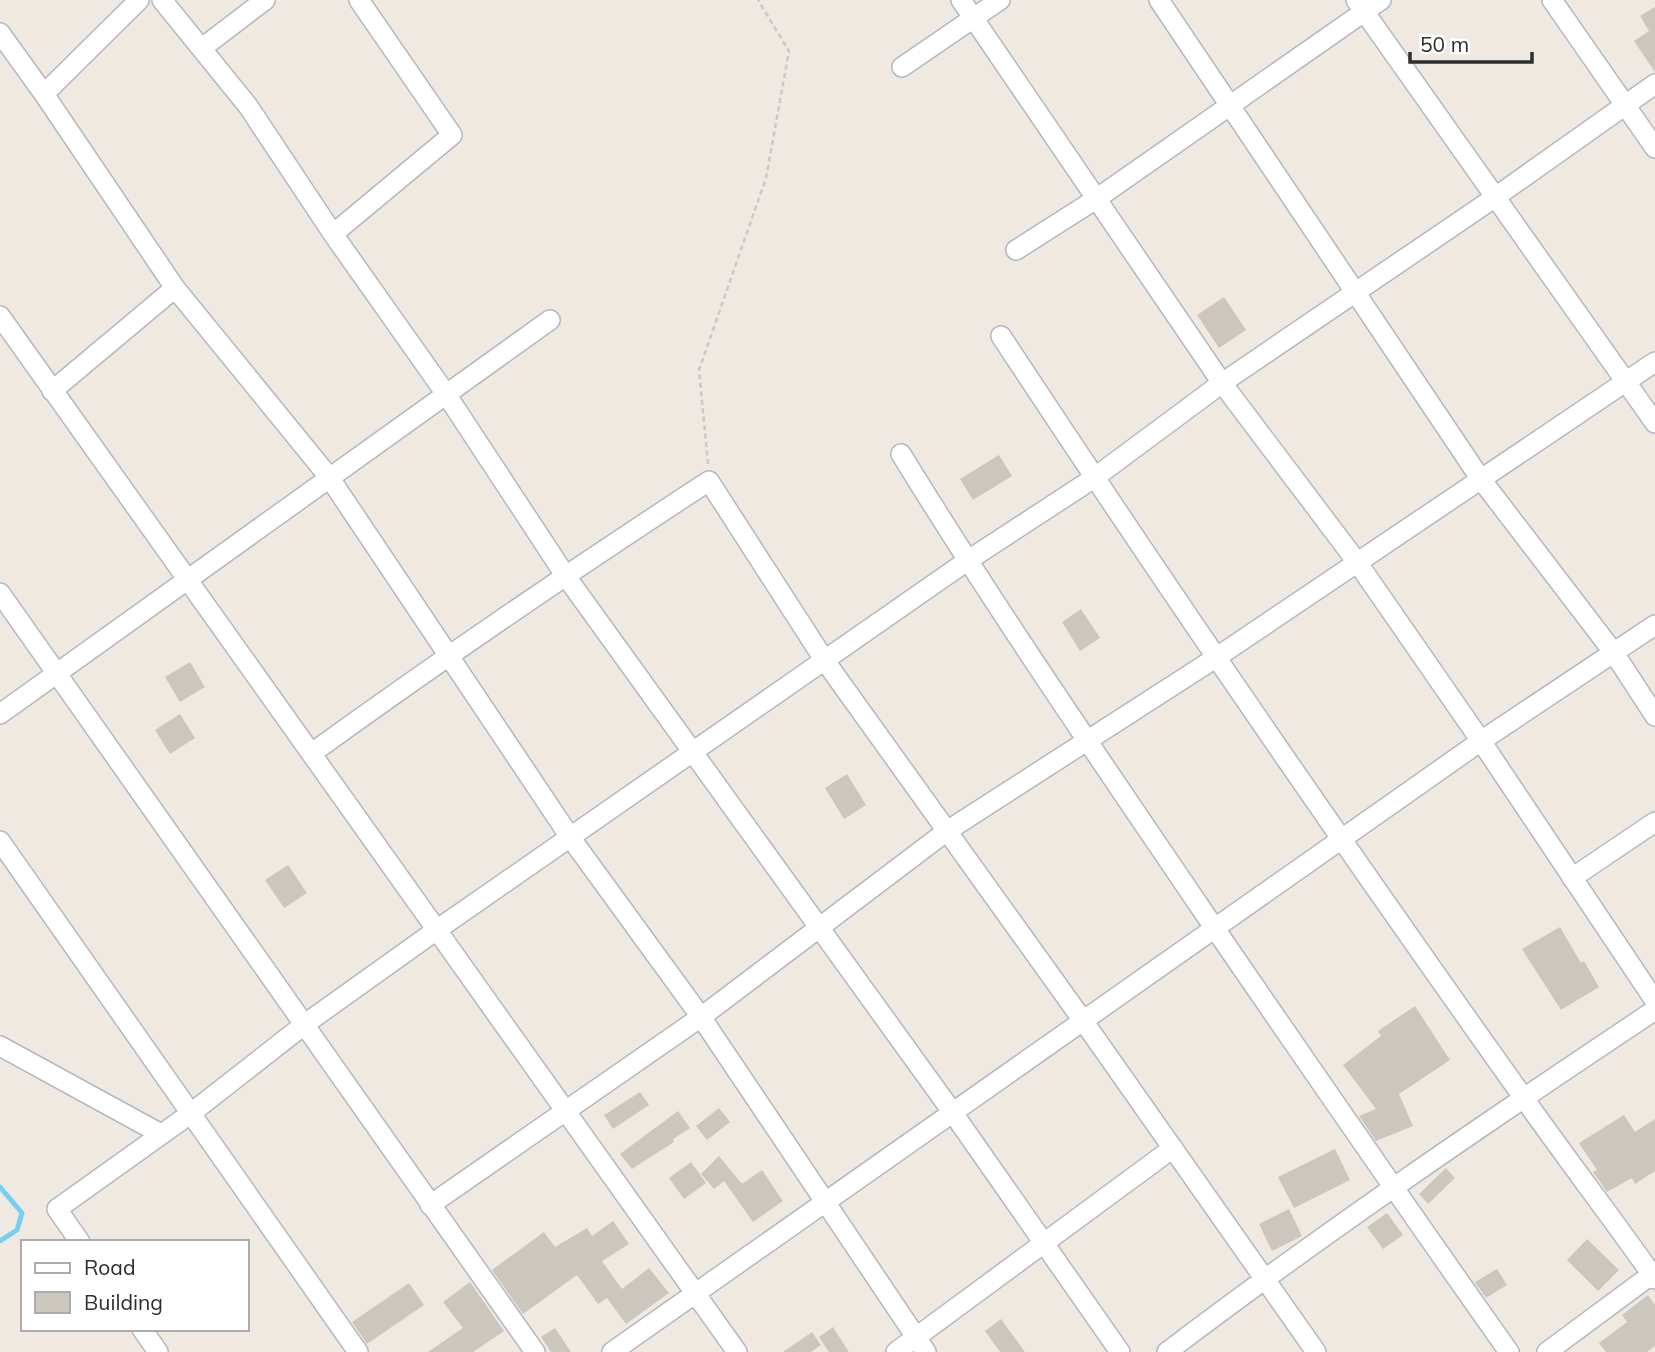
<svg xmlns="http://www.w3.org/2000/svg" width="1655" height="1352" font-family="Mulish,sans-serif">
	<rect width="100%" height="100%" fill="#efe9e1"/>
	<g fill="none" stroke-linecap="round" stroke-linejoin="round">
		<path stroke="#75cff0" stroke-width="5" d="M 0,1187 L 22,1213 L 17,1230 L 0,1241"/>
	</g>
	<path fill="#cbc7bf" d="M 1655,7 L 1655,72 L 1634,41 L 1649,31 L 1640,16 Z
		M 1224,297 L 1246,330 L 1219,348 L 1197,315 Z
		M 999,455 L 1012,476 L 973,500 L 960,479 Z
		M 1081,609 L 1100,638 L 1080,651 L 1062,622 Z
		M 190,662 L 205,687 L 180,702 L 165,677 Z
		M 180,714 L 195,738 L 170,754 L 155,730 Z
		M 847,774 L 866,805 L 844,819 L 825,788 Z
		M 288,865 L 307,893 L 284,908 L 265,880 Z
		M 1560,927 L 1581,963 L 1584,961 L 1599,987 L 1561,1010 L 1522,949 Z
		M 1415,1006 L 1450,1060 L 1399,1094 L 1413,1126 L 1376,1141 L 1359,1116 L 1376,1109 L 1343,1065 L 1381,1036 L 1378,1031 Z
		M 640,1092 L 649,1105 L 613,1129 L 604,1115 Z
		M 719,1108 L 730,1122 L 707,1140 L 696,1126 Z
		M 678,1111 L 690,1128 L 673,1139 L 674,1142 L 632,1169 L 620,1154 Z
		M 1624,1115 L 1635,1132 L 1655,1119 L 1655,1171 L 1635,1184 L 1632,1178 L 1607,1192 L 1593,1172 L 1597,1170 L 1579,1143 Z
		M 1335,1149 L 1350,1180 L 1294,1208 L 1278,1177 Z
		M 719,1156 L 742,1184 L 762,1170 L 783,1201 L 753,1222 L 724,1181 L 714,1189 L 701,1174 Z
		M 691,1162 L 706,1183 L 684,1199 L 669,1178 Z
		M 1446,1168 L 1455,1178 L 1428,1204 L 1419,1194 Z
		M 1289,1209 L 1302,1236 L 1272,1251 L 1259,1224 Z
		M 1387,1213 L 1403,1235 L 1383,1249 L 1367,1227 Z
		M 613,1221 L 629,1244 L 602,1261 L 622,1289 L 649,1268 L 669,1293 L 626,1324 L 607,1298 L 598,1304 L 577,1275 L 523,1314 L 492,1270 L 544,1232 L 555,1247 L 587,1228 L 592,1236 Z
		M 1587,1239 L 1619,1270 L 1598,1291 L 1567,1260 Z
		M 1497,1269 L 1507,1285 L 1486,1298 L 1475,1282 Z
		M 470,1282 L 504,1331 L 473,1352 L 428,1352 L 463,1328 L 443,1302 Z
		M 409,1283 L 424,1305 L 367,1344 L 352,1322 Z
		M 1648,1295 L 1655,1305 L 1655,1346 L 1647,1352 L 1606,1352 L 1599,1343 L 1627,1322 L 1622,1315 Z
		M 1001,1319 L 1025,1352 L 1000,1352 L 985,1331 Z
		M 833,1327 L 849,1352 L 829,1352 L 819,1337 Z
		M 555,1328 L 571,1352 L 551,1352 L 541,1337 Z
		M 812,1332 L 821,1345 L 811,1352 L 783,1352 Z"/>
	<g fill="none" stroke-linecap="round" stroke-linejoin="round">
		<g stroke="#b4b7c1" stroke-width="22">
			<path id="minor" d="M 162,0 L 248,106 L 333,234 L 446,394 L 565,575 L 953,1113 L 1120,1352
				M 961,0 L 1222,383 L 1357,562 L 1481,741 L 1655,1001
				M 1159,0 L 1480,478 L 1614,653 L 1655,716
				M 1356,0 L 1655,423
				M 1552,0 L 1655,148
				M 0,33 L 44,94 L 175,288 L 329,477 L 570,837 L 701,1017 L 926,1352
				M 202,48 L 265,0
				M 902,67 L 1000,0
				M 44,94 L 139,0
				M 333,234 L 452,135 L 359,0
				M 1016,250 L 1096,199 L 1381,0
				M 0,316 L 737,1352
				M 1001,336 C 1170,593 1345,847 1523,1097 C 1566,1158 1612,1218 1655,1279
				M 52,391 L 175,288
				M 901,454 C 995,607 1097,755 1198,904 C 1301,1054 1404,1204 1509,1352
				M 0,593 L 535,1352
				M 0,714 L 550,320
				M 312,753 C 442,659 574,569 709,481 L 825,661 L 1084,1022 L 1316,1352
				M 0,841 L 358,1352
				M 1572,878 L 1655,822
				M 0,1046 L 161,1134
				M 430,1205 L 701,1017 L 947,831 L 1217,657 L 1655,362
				M 80,1242 L 57,1209 L 190,1114 L 305,1024 L 438,929 L 967,561 L 1094,478 L 1222,383 L 1494,198 L 1655,84
				M 142,1329 L 158,1352
				M 612,1352 L 1481,741 L 1655,625
				M 896,1352 L 1173,1148
				M 1167,1352 C 1325,1232 1490,1120 1655,1010
				M 1547,1352 L 1655,1272"/>
		</g>
		<path stroke="#c9c9c9" stroke-width="2.5" stroke-dasharray="5 3.5" stroke-linecap="butt" d="M 708,464 L 699,370 L 766,178 L 789,51 L 758,0"/>
		<use href="#minor" stroke="#fff" stroke-width="19"/>
	</g>
	<rect x="21" y="1240" width="228" height="91" fill="#ffffff" stroke="#ababab" stroke-width="2"/>
	<rect x="35" y="1263" width="35" height="10" fill="#ffffff" stroke="#ababab" stroke-width="2"/>
	<text x="84" y="1275" font-size="21" fill="#2e2e2e">Road</text>
	<rect x="35" y="1292" width="35" height="21" fill="#cbc7bf" stroke="#ababab" stroke-width="2"/>
	<text x="84" y="1310" font-size="21" fill="#2e2e2e">Building</text>
	<path d="M1410 52v10h122v-10" fill="none" stroke="#2e2e2e" stroke-width="3.5"/>
	<text x="1420" y="52" font-size="21" fill="#2e2e2e" stroke="#ffffff" stroke-width="5" paint-order="stroke">50 m</text>
</svg>
